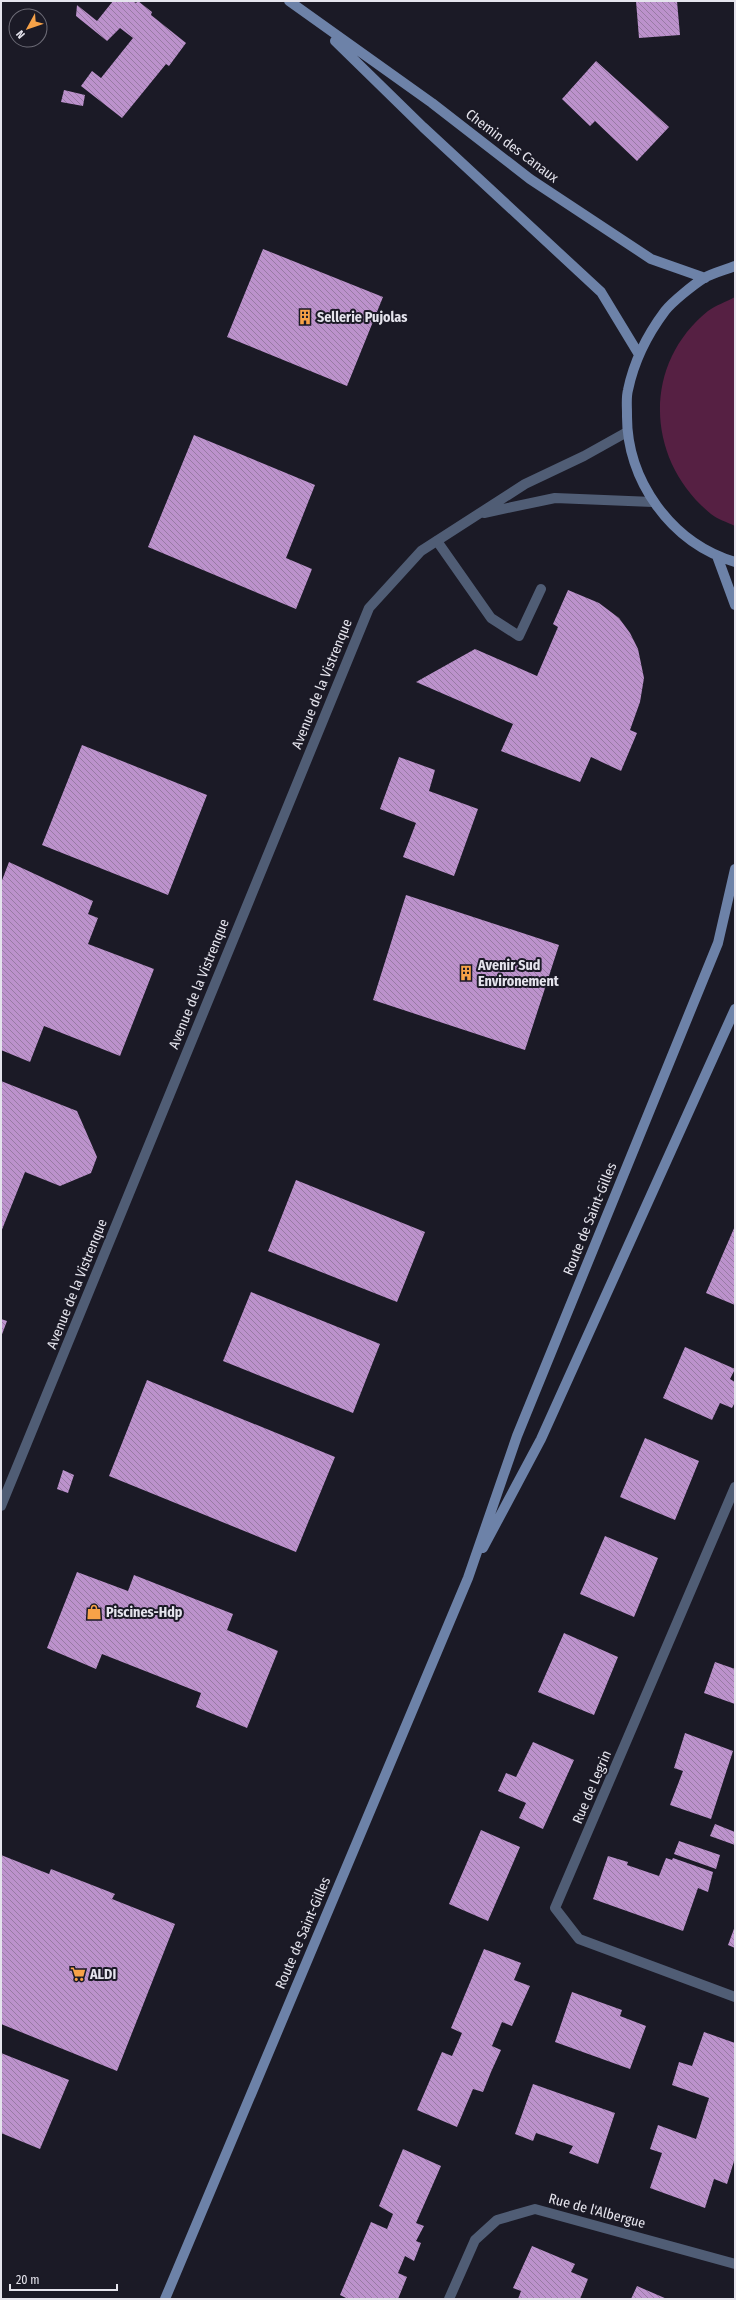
<svg xmlns="http://www.w3.org/2000/svg" width="736" height="2300" font-family="'Fira Sans Condensed',sans-serif">
	<defs>
		<pattern id="building-back-hatch" width="6" height="6" patternUnits="userSpaceOnUse"><rect width="6" height="6" fill="#bc92cc"/><path d="M-1 5l2 2M0 0l6 6M5-1l2 2" fill="none" stroke="#987ba4"/></pattern>
	</defs>
	<rect width="100%" height="100%" fill="#1b1a26"/>
	<path fill="#562043" d="M 735,297 L 735,526 C 727,522 717,519 711,514 C 646,461 641,365 708,311 C 716,305 726,302 735,297 Z"/>
	<path fill="url(#building-back-hatch)" d="M 113,1 L 133,1 L 136,3 L 138,1 L 152,12 L 151,15 L 186,43 L 169,66 L 166,64 L 122,118 L 81,86 L 92,71 L 101,78 L 133,38 L 120,28 L 107,41 L 76,16 L 77,5 L 97,21 Z
		M 636,1 L 677,1 L 680,35 L 639,38 Z
		M 596,61 L 669,127 L 637,161 L 595,121 L 590,126 L 562,99 Z
		M 64,90 L 85,95 L 83,106 L 61,102 Z
		M 263,249 L 383,297 L 347,386 L 227,337 Z
		M 194,435 L 315,485 L 286,558 L 312,569 L 296,609 L 148,547 Z
		M 568,590 L 599,603 L 619,618 L 630,633 L 638,649 L 644,678 L 640,702 L 630,730 L 637,733 L 621,771 L 591,757 L 580,782 L 501,751 L 513,724 L 416,682 L 475,649 L 537,676 L 558,627 L 553,624 Z
		M 82,745 L 207,795 L 168,895 L 42,845 Z
		M 399,757 L 435,770 L 429,791 L 478,809 L 454,876 L 403,857 L 416,823 L 380,809 Z
		M 9,862 L 93,901 L 88,914 L 98,918 L 88,944 L 154,969 L 120,1056 L 44,1026 L 30,1062 L 1,1050 L 1,883 Z
		M 406,895 L 559,945 L 525,1050 L 373,1000 Z
		M 1,1081 L 77,1111 L 97,1157 L 91,1173 L 60,1186 L 25,1172 L 1,1232 Z
		M 296,1180 L 425,1232 L 397,1302 L 268,1251 Z
		M 735,1226 L 735,1305 L 706,1293 Z
		M 251,1292 L 380,1344 L 353,1413 L 223,1361 Z
		M 1,1319 L 7,1321 L 1,1337 Z
		M 685,1347 L 735,1369 L 730,1379 L 735,1382 L 735,1402 L 732,1408 L 720,1403 L 712,1420 L 663,1398 Z
		M 147,1380 L 335,1457 L 296,1552 L 109,1476 Z
		M 645,1438 L 699,1461 L 675,1520 L 620,1497 Z
		M 63,1470 L 74,1475 L 68,1493 L 57,1489 Z
		M 605,1536 L 658,1558 L 634,1617 L 580,1594 Z
		M 77,1572 L 128,1591 L 134,1575 L 233,1614 L 227,1630 L 278,1651 L 247,1728 L 196,1707 L 201,1693 L 102,1654 L 96,1669 L 47,1648 Z
		M 564,1633 L 618,1657 L 594,1715 L 538,1692 Z
		M 715,1662 L 735,1669 L 735,1704 L 704,1693 Z
		M 685,1733 L 733,1751 L 711,1819 L 670,1805 L 683,1771 L 674,1768 Z
		M 533,1742 L 574,1760 L 543,1829 L 519,1818 L 526,1803 L 498,1791 L 506,1773 L 516,1777 Z
		M 715,1824 L 735,1832 L 735,1845 L 710,1836 Z
		M 481,1830 L 520,1847 L 488,1921 L 449,1904 Z
		M 679,1841 L 720,1855 L 716,1869 L 674,1854 Z
		M 1,1855 L 49,1874 L 51,1869 L 115,1894 L 112,1899 L 175,1924 L 117,2071 L 1,2024 Z
		M 608,1856 L 628,1862 L 627,1865 L 659,1876 L 666,1858 L 672,1860 L 673,1858 L 713,1872 L 708,1892 L 698,1888 L 683,1931 L 593,1899 Z
		M 735,1926 L 735,1948 L 728,1945 Z
		M 484,1949 L 521,1963 L 514,1980 L 530,1986 L 512,2026 L 502,2022 L 492,2046 L 501,2050 L 491,2072 L 483,2092 L 473,2089 L 457,2127 L 417,2110 L 442,2052 L 452,2056 L 462,2033 L 451,2028 Z
		M 572,1992 L 622,2010 L 620,2016 L 646,2026 L 630,2069 L 555,2042 Z
		M 704,2032 L 735,2043 L 735,2158 L 727,2184 L 714,2179 L 705,2208 L 650,2188 L 662,2153 L 650,2149 L 658,2125 L 696,2139 L 709,2098 L 672,2085 L 679,2062 L 692,2066 Z
		M 1,2053 L 69,2080 L 40,2149 L 1,2133 Z
		M 533,2084 L 615,2113 L 598,2164 L 569,2153 L 573,2146 L 536,2133 L 533,2141 L 515,2134 Z
		M 403,2149 L 441,2166 L 416,2223 L 424,2226 L 416,2241 L 421,2243 L 414,2261 L 405,2256 L 398,2273 L 407,2277 L 398,2299 L 348,2299 L 340,2295 L 371,2222 L 387,2229 L 393,2214 L 379,2206 Z
		M 532,2246 L 575,2264 L 571,2272 L 588,2279 L 580,2299 L 518,2299 L 521,2291 L 513,2288 Z
		M 637,2286 L 667,2299 L 631,2299 Z"/>
	<g fill="none" stroke-linecap="round" stroke-linejoin="round">
		<path stroke="#505d75" stroke-width="10" d="M 437,541 L 491,618 L 519,636 L 541,589"/>
		<path stroke="#505d75" stroke-width="10" d="M 484,513 L 555,498 L 653,502
			M 735,1487 L 555,1908 L 579,1939 L 735,1997
			M 1,1506 L 369,608 L 421,551 L 525,484 L 584,456 L 627,432
			M 449,2299 L 475,2240 L 497,2220 L 535,2209 L 735,2264"/>
		<path stroke="#6d82a8" stroke-width="10" d="M 289,1 L 432,103 L 530,179 L 651,259 L 705,278
			M 335,41 L 423,127 L 601,292 L 638,353
			M 735,266 C 725,270 713,273 704,278 C 693,285 672,302 665,311 C 647,335 634,361 628,390 C 626,397 627,406 627,414 C 626,480 671,543 735,562
			M 717,556 L 735,605
			M 483,1548 L 541,1439 L 735,1009
			M 165,2299 L 468,1578 L 517,1436 L 718,943 L 735,869"/>
	</g>
	<defs>
		<g id="building-bare" transform="scale(1.2)"><path d="M-4-6H4V6H1V3H-1V6H-4ZM-2.5-4.3h1.7v1.8h-1.7ZM.8-4.3h1.7v1.8H.8ZM-2.5-1h1.7V.8h-1.7ZM.8-1h1.7V.8H.8Z" fill="#f7a248" stroke="#1b1a26" stroke-width="2.5" paint-order="stroke"/></g>
		<g id="shop-bare" transform="scale(1.2)"><path d="M-5-2.5h2.3a2.7 3.5 0 0 1 5.4 0H5L5.5 6h-11ZM-1.5-2.5h3a1.5 2.3 0 0 0-3 0Z" fill="#f7a248" stroke="#1b1a26" stroke-width="2.5" paint-order="stroke"/></g>
		<g id="supermarket-bare" transform="scale(1.2)"><path d="M-6-5.5h2.5l.6 2H6L4.5 2H-2.5L-4.4-4H-6ZM-1.5 3.2a1.3 1.3 0 1 0 .1 0ZM3 3.2a1.3 1.3 0 1 0 .1 0Z" fill="#f7a248" stroke="#1b1a26" stroke-width="2.5" paint-order="stroke"/></g>
	</defs>
	<g fill-rule="evenodd">
		<use href="#building-bare" x="305" y="317"/>
		<use href="#building-bare" x="466" y="973"/>
		<use href="#shop-bare" x="94" y="1612"/>
		<use href="#supermarket-bare" x="78" y="1974"/>
	</g>
	<g text-anchor="middle" dominant-baseline="central" stroke-width="4" stroke-linejoin="round" paint-order="stroke">
		<g font-size="14" fill="#e5e4ed" stroke="#1b1a26">
			<text transform="translate(512 146) rotate(37)">Chemin des Canaux</text>
			<text transform="translate(322 684) rotate(-68)">Avenue de la Vistrenque</text>
			<text transform="translate(199 984) rotate(-68)">Avenue de la Vistrenque</text>
			<text transform="translate(590 1219) rotate(-68)">Route de Saint-Gilles</text>
			<text transform="translate(77 1284) rotate(-68)">Avenue de la Vistrenque</text>
			<text transform="translate(592 1787) rotate(-67)">Rue de Legrin</text>
			<text transform="translate(303 1933) rotate(-67)">Route de Saint-Gilles</text>
			<text transform="translate(597 2211) rotate(15)">Rue de l'Albergue</text>
		</g>
		<g font-size="14" font-weight="bold" fill="#e5e4ed" stroke="#1b1a26" text-anchor="start">
			<text x="317" y="317">Sellerie Pujolas</text>
			<text x="478" y="965">Avenir Sud<tspan x="478" dy="16">Environement</tspan></text>
			<text x="106" y="1612">Piscines-Hdp</text>
			<text x="90" y="1974">ALDI</text>
		</g>
	</g>
	<rect width="736" height="2300" fill="none" stroke="#e5e4ed" stroke-width="4"/>
	<g transform="translate(28 28) rotate(230)"><circle r="19" fill="#1b1a26" stroke="#6c6b76"/>
	<path d="M0-3L7 15L0 10L-7 15Z" fill="#f7a248"/>
	<text y="-6" font-size="11" font-weight="bold" text-anchor="middle" fill="#e5e4ed">N</text>
	</g>
	<path d="M10 2284v6h107v-6" fill="none" stroke="#e5e4ed" stroke-width="2"/>
	<text x="16" y="2284" font-size="12" fill="#e5e4ed" stroke="#1b1a26" stroke-width="3" paint-order="stroke">20 m</text>
</svg>
